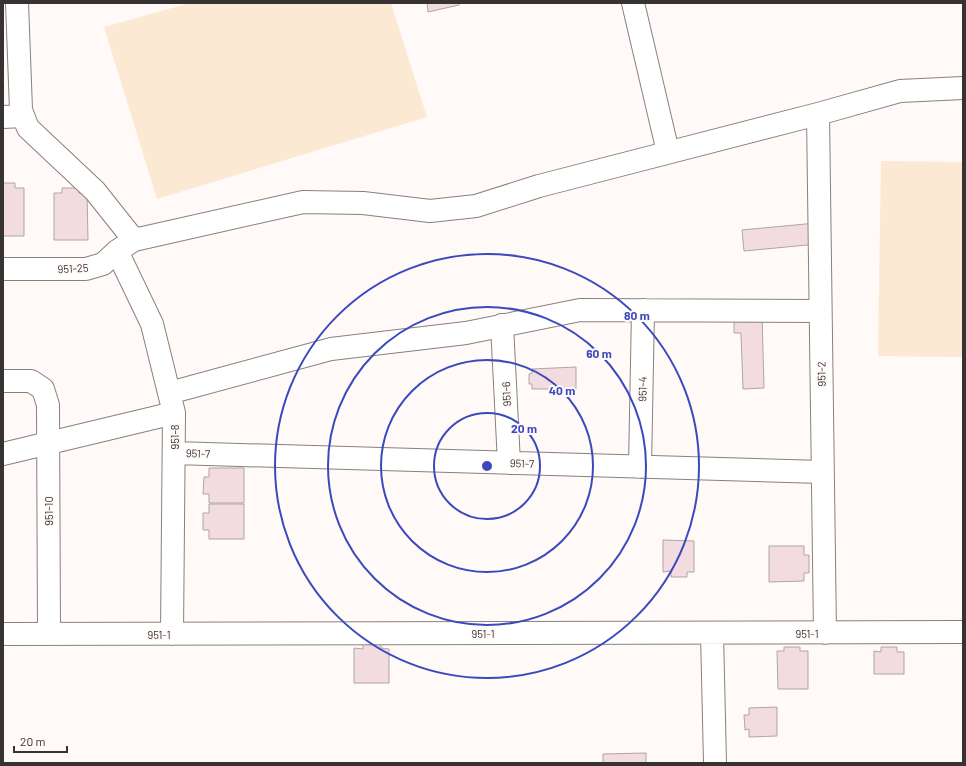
<svg xmlns="http://www.w3.org/2000/svg" width="966" height="766" font-family="Barlow,sans-serif">
	<rect width="100%" height="100%" fill="#fff9f8"/>
	<path fill="#fbe9d3" d="M 190,3 L 391,3 L 427,117 L 157,199 L 104,27 Z
		M 881,161 L 963,162 L 963,357 L 878,356 Z"/>
	<path fill="#f3dce0" stroke="#aea5a7" d="M 427,3 L 459,3 L 459,5 L 428,12 Z
		M 3,183 L 15,183 L 15,188 L 24,188 L 24,236 L 3,236 Z
		M 62,188 L 79,188 L 79,193 L 87,193 L 88,240 L 54,240 L 54,193 L 62,193 Z
		M 816,223 L 818,244 L 744,251 L 742,230 Z
		M 762,314 L 764,388 L 743,389 L 741,333 L 734,333 L 734,315 Z
		M 576,367 L 576,389 L 532,389 L 532,384 L 529,384 L 529,374 L 532,373 L 532,369 Z
		M 209,468 L 244,468 L 244,503 L 209,503 L 209,494 L 203,494 L 204,477 L 209,477 Z
		M 209,504 L 244,504 L 244,539 L 209,539 L 209,530 L 203,530 L 203,513 L 209,513 Z
		M 663,540 L 694,541 L 694,572 L 687,572 L 687,577 L 671,577 L 671,571 L 663,572 Z
		M 769,546 L 804,546 L 804,555 L 809,555 L 809,573 L 804,573 L 804,581 L 769,582 Z
		M 363,643 L 381,643 L 381,648 L 389,649 L 389,683 L 354,683 L 354,648 L 363,649 Z
		M 784,647 L 800,647 L 800,651 L 808,651 L 808,689 L 778,689 L 777,651 L 784,651 Z
		M 881,647 L 897,647 L 897,652 L 904,652 L 904,674 L 874,674 L 874,651 L 881,652 Z
		M 777,707 L 777,736 L 749,737 L 749,729 L 745,730 L 744,715 L 749,715 L 749,708 Z
		M 646,753 L 646,763 L 603,763 L 603,754 Z"/>
	<g fill="none" stroke-linecap="round" stroke-linejoin="round">
		<g stroke="#88807e" stroke-width="24">
			<path id="minor" d="M 17,3 L 21,110 L 28,128 L 95,191 L 134,240
				M 633,3 L 668,152
				M 818,114 L 825,633
				M 3,117 L 23,116
				M 117,251 L 152,324 L 174,413 L 172,634
				M 3,269 L 86,269 L 103,264 L 117,251 L 134,240 L 303,202 L 363,203 L 430,211 L 476,206 L 539,186 L 818,114 L 900,91 L 963,88
				M 502,325 L 509,463
				M 3,381 L 31,381 L 43,389 L 48,405 L 49,633
				M 169,393 L 331,349 L 466,333 L 580,310 L 820,311
				M 174,453 L 822,472
				M 3,454 L 174,413
				M 640,467 L 643,310
				M 712,633 L 715,763
				M 3,634 L 963,632"/>
		</g>
		<use href="#minor" stroke="#fff" stroke-width="22"/>
	</g>
	<g fill="none" stroke="#3a4abd" stroke-width="2">
		<circle cx="487" cy="466" r="53"/>
		<circle cx="487" cy="466" r="106"/>
		<circle cx="487" cy="466" r="159"/>
		<circle cx="487" cy="466" r="212"/>
	</g>
	<g text-anchor="middle" dominant-baseline="central" stroke-width="4" stroke-linejoin="round" paint-order="stroke">
		<g font-size="11" fill="#373332" stroke="#fff9f8">
			<text transform="translate(73 268) rotate(-3)">951-25</text>
			<text transform="translate(821 374) rotate(-91)">951-2</text>
			<text transform="translate(642 389) rotate(-89)">951-4</text>
			<text transform="translate(506 394) rotate(-93)">951-6</text>
			<text transform="translate(174 437) rotate(-90)">951-8</text>
			<text transform="translate(198 453) rotate(2)">951-7</text>
			<text transform="translate(522 463) rotate(2)">951-7</text>
			<text transform="translate(48 511) rotate(-90)">951-10</text>
			<text x="483" y="633">951-1</text>
			<text x="807" y="633">951-1</text>
			<text x="159" y="634">951-1</text>
		</g>
	</g>
	<circle cx="487" cy="466" r="6" fill="#3a4abd" stroke="#fff9f8" stroke-width="2"/>
	<g font-size="12" text-anchor="middle" font-weight="bold" fill="#3a4abd" stroke="#fff9f8" stroke-width="4" stroke-linejoin="round" paint-order="stroke">
		<text x="637" y="320">80 m</text>
		<text x="599" y="358">60 m</text>
		<text x="562" y="395">40 m</text>
		<text x="524" y="433">20 m</text>
	</g>
	<rect width="966" height="766" fill="none" stroke="#373332" stroke-width="8"/>
	<path d="M14 746v6h53v-6" fill="none" stroke="#373332" stroke-width="2"/>
	<text x="20" y="746" font-size="12" fill="#373332" stroke="#fff9f8" stroke-width="3" paint-order="stroke">20 m</text>
</svg>
